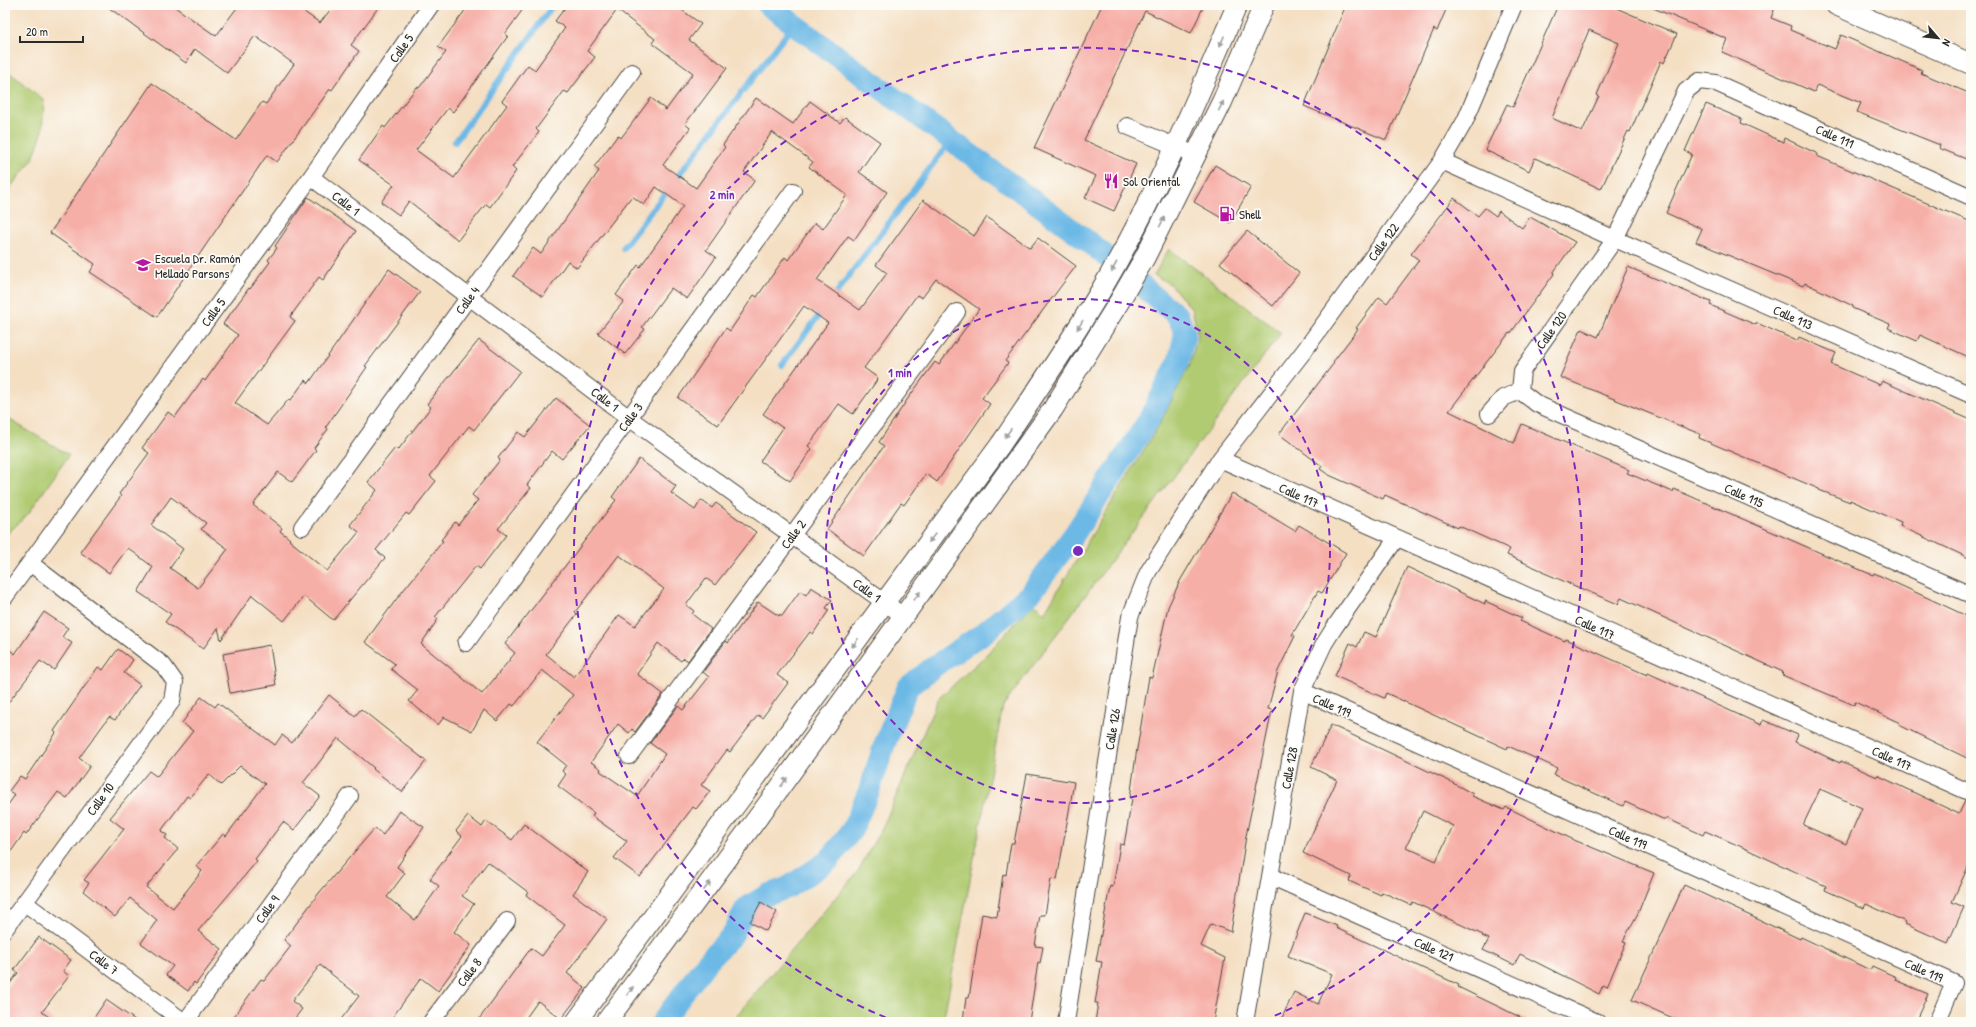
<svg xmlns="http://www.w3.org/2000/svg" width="1976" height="1027" font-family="'Patrick Hand',sans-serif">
	<rect width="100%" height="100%" fill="#fdfcf7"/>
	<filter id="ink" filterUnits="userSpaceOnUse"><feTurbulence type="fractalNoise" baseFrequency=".025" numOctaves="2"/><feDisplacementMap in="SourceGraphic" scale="8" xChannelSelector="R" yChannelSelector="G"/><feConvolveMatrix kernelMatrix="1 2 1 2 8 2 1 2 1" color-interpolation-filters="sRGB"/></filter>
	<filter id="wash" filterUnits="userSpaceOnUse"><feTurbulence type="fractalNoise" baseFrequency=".012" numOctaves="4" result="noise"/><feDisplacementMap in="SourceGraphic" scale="16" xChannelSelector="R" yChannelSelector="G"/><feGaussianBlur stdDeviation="0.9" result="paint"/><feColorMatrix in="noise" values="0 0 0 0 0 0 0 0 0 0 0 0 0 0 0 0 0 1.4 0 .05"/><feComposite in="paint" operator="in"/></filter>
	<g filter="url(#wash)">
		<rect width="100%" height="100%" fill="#f4dfc3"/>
		<path fill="#b0cb72" stroke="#6e7b4e" d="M 5,69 L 44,100 L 42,133 L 33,159 L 5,194 Z
			M 1169,249 L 1281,333 L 1003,706 L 943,1022 L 731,1022 L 858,871 L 885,822 L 938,699 L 984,657 L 1034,603 L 1044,613 L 1159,425 L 1190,364 L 1198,335 L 1192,309 L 1170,284 L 1154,275 Z
			M 5,417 L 69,455 L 28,514 L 5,536 Z"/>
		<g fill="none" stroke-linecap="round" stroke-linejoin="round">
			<path stroke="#6db9e6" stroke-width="6" d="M 455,142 L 553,5
				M 623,248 L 794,24
				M 831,300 L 951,140
				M 782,365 L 823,310"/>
			<path stroke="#6db9e6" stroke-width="22" d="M 662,1022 L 706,963 L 733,934 L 746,908 L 767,895 L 787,888 L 828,861 L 852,830 L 869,791 L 885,743 L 908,687 L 936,665 L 984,633 L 1031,593 L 1075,533 L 1148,421 L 1178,363 L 1185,334 L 1178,316 L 1089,242 L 768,5"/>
		</g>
		<g id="blocks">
			<path fill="#f6afa7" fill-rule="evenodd" d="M 105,5 L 172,5 L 216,36 L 239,5 L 294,5 L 320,23 L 334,5 L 380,5 L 351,45 L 359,51 L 332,90 L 330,89 L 277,162 L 267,155 L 157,317 L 90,272 L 95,264 L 50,233 L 152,83 L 236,140 L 262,102 L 266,104 L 294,64 L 255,36 L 227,73 L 195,49 L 186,63 Z
				M 469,5 L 526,5 L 505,34 L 508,36 L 453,112 L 448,108 L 416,150 L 454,178 L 507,105 L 502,101 L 528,65 L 535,70 L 565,28 L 555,21 L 567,5 L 675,5 L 701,24 L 689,40 L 727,68 L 685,124 L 690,128 L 663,165 L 696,188 L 725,147 L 723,145 L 756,98 L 793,124 L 810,101 L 840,123 L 845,117 L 880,142 L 859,172 L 887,192 L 854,240 L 848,236 L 817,280 L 860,310 L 887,273 L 876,265 L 923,200 L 974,236 L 987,217 L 1030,248 L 1038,238 L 1076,266 L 1005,361 L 1008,363 L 982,398 L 990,404 L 937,482 L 926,474 L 904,505 L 901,503 L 864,556 L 827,529 L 884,446 L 879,442 L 909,397 L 935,362 L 939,365 L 979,309 L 936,279 L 922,298 L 917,295 L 864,368 L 878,378 L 875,383 L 853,414 L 839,404 L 808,446 L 812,449 L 790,481 L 760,461 L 783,428 L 763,414 L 828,323 L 804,306 L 718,425 L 678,398 L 726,328 L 730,331 L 754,295 L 757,297 L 785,257 L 788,260 L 815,223 L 823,229 L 847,195 L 809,167 L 813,162 L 772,132 L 744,172 L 755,180 L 706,250 L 716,257 L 687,299 L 671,288 L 642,327 L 645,329 L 625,354 L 598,333 L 624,301 L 616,295 L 638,265 L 640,267 L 683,206 L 656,187 L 644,205 L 632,196 L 577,268 L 568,261 L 543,297 L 513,276 L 533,248 L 541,254 L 599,171 L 594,167 L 618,135 L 621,138 L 651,98 L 666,110 L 693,73 L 652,43 L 655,39 L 617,10 L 587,51 L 595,57 L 568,93 L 564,91 L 536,129 L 539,132 L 512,167 L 516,171 L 490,207 L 486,204 L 458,240 L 409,201 L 399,215 L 381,202 L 394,185 L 359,160 L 383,126 L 385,128 L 417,87 L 419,88 L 446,52 L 438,47 Z
				M 1102,5 L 1204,5 L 1191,33 L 1145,11 L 1084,140 L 1136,164 L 1114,211 L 1085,198 L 1096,176 L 1034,148 Z
				M 1346,5 L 1448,5 L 1437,31 L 1434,29 L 1386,140 L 1304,106 Z
				M 1558,5 L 1609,5 L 1677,34 L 1664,63 L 1661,61 L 1630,132 L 1628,131 L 1601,189 L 1535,158 L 1529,171 L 1485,150 L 1507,104 L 1513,107 ZM 1589,30 L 1619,43 L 1597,95 L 1599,96 L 1582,132 L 1552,118 Z
				M 1646,5 L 1776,5 L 1771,18 L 1791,26 L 1790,30 L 1835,49 L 1841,35 L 1922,70 L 1921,73 L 1971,94 L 1971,161 L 1939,148 L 1940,145 L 1857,112 L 1861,103 L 1817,85 L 1814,92 L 1722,52 L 1727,39 Z
				M 1706,104 L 1742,119 L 1741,123 L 1783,142 L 1784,138 L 1818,154 L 1817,156 L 1971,222 L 1971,358 L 1920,335 L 1917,341 L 1888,328 L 1890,324 L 1852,308 L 1853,306 L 1805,283 L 1803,286 L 1696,242 L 1702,229 L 1666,213 L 1692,154 L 1685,151 Z
				M 1215,165 L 1251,187 L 1230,223 L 1194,202 Z
				M 308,197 L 356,231 L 323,280 L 319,277 L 290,317 L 295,321 L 235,403 L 267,425 L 289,399 L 291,400 L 305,380 L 309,383 L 389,269 L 420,292 L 365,366 L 367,367 L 326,427 L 328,429 L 314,448 L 316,450 L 292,482 L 278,472 L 253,505 L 282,528 L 280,531 L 290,539 L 289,540 L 327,571 L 359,532 L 350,525 L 377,490 L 368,482 L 395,448 L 398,450 L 431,407 L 427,404 L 479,340 L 520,371 L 474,430 L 469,426 L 430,476 L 436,481 L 409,515 L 406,513 L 376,550 L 385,558 L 333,620 L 304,596 L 284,621 L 252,595 L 221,640 L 218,628 L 203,649 L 165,622 L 171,614 L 138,592 L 153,567 L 128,548 L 109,573 L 80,552 L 121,496 L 119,494 L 149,453 L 142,448 L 168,412 L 175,417 L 203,379 L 205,381 L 238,335 L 223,324 L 249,288 L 250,289 L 270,262 L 268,260 L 277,248 L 275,246 ZM 171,497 L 206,523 L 201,529 L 228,549 L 198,588 L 170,568 L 183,549 L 151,525 Z
				M 1454,198 L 1478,216 L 1485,208 L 1496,216 L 1499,211 L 1522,228 L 1530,217 L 1575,242 L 1553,273 L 1554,274 L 1510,334 L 1509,333 L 1449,411 L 1514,443 L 1522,424 L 1629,470 L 1627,473 L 1673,492 L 1674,489 L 1839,561 L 1873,575 L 1874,573 L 1971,618 L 1971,760 L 1899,725 L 1900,723 L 1855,702 L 1854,705 L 1782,675 L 1783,672 L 1621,598 L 1618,604 L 1542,572 L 1543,571 L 1507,555 L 1510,549 L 1459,526 L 1458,528 L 1385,495 L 1383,499 L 1329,475 L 1320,469 L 1322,466 L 1279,434 L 1334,363 L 1333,362 L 1358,329 L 1356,328 L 1379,297 L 1387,303 L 1419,260 L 1411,254 Z
				M 1247,231 L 1299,273 L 1273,306 L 1220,263 Z
				M 1628,267 L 1711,302 L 1710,305 L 1756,325 L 1757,323 L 1797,341 L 1799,337 L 1836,353 L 1831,364 L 1880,385 L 1882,381 L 1971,420 L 1971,559 L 1900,526 L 1901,522 L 1850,500 L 1850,502 L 1819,490 L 1819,489 L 1699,438 L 1700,434 L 1560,377 L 1581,329 L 1598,337 Z
				M 556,398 L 590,425 L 562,459 L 552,451 L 527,485 L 531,488 L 498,529 L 506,535 L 480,569 L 476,566 L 435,617 L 438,619 L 421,644 L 482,694 L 515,653 L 505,644 L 616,500 L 612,497 L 639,459 L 676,486 L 671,493 L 695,510 L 701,500 L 712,508 L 716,503 L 756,532 L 715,585 L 706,578 L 686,605 L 694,611 L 692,614 L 711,629 L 688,661 L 684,658 L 681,661 L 658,643 L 637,674 L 663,694 L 635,732 L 632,729 L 629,733 L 618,724 L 591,762 L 601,769 L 600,771 L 637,796 L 665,754 L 650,743 L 678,706 L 683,710 L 709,677 L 703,672 L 726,641 L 728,643 L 758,602 L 779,616 L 780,614 L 782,616 L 800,591 L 806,595 L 811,587 L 832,600 L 826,608 L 829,610 L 813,634 L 810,632 L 777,675 L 788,683 L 762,718 L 758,715 L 730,752 L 727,750 L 701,785 L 710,791 L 696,809 L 693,807 L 640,877 L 614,858 L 627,841 L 592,816 L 594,813 L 558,786 L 566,774 L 562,771 L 566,765 L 537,742 L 573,695 L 542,670 L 514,706 L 511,704 L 497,721 L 484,710 L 472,731 L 444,717 L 438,725 L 409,701 L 418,690 L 391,669 L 395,664 L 365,642 L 398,597 L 443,541 L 441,540 L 455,522 L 458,525 L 478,500 L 472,495 L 500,460 L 498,458 L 518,432 L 525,437 ZM 619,555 L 664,589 L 635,626 L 619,615 L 574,677 L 546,654 L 577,614 L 575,612 Z
				M 1232,493 L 1295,531 L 1299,525 L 1346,553 L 1322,593 L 1318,591 L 1292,635 L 1295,636 L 1278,671 L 1268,709 L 1272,710 L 1246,836 L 1231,932 L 1211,924 L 1201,946 L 1225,958 L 1213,1022 L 1095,1022 L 1098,1003 L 1095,1003 L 1102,962 L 1096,961 L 1110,886 L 1113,887 L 1120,844 L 1124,845 L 1132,799 L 1130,798 L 1136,755 L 1149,677 L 1152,678 L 1168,607 L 1180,581 Z
				M 1407,567 L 1485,604 L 1485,601 L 1522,618 L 1520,621 L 1565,641 L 1566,639 L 1647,675 L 1648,673 L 1761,725 L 1763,720 L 1798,735 L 1795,742 L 1840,763 L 1841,761 L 1877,777 L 1877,775 L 1959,814 L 1965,801 L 1971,802 L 1971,860 L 1952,902 L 1964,907 L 1948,943 L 1905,924 L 1906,922 L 1866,904 L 1864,908 L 1825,890 L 1826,886 L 1742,847 L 1705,831 L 1703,835 L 1666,818 L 1665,820 L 1625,802 L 1623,806 L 1554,775 L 1557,768 L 1508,746 L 1507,749 L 1386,693 L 1384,698 L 1335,676 L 1350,643 L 1357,647 L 1364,632 L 1376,637 ZM 1820,789 L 1862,808 L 1846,844 L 1803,825 Z
				M 44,612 L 68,628 L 62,637 L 72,643 L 54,670 L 40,661 L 5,707 L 5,646 L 15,654 Z
				M 270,645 L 276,685 L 230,693 L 223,654 Z
				M 118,649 L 133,660 L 124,673 L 140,685 L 115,720 L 109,717 L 79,758 L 90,766 L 67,798 L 58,792 L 26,835 L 24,833 L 5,860 L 5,809 L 15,795 L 9,791 L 20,776 L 25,779 L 56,733 L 54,731 L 98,667 L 103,670 Z
				M 329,695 L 355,716 L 361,709 L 426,761 L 402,792 L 373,769 L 374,768 L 338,738 L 303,783 L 320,796 L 294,830 L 283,822 L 255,859 L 257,861 L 198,931 L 222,949 L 196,984 L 194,982 L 188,991 L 166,975 L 173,966 L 141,943 L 157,920 L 130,898 L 115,917 L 83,891 L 89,883 L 84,880 L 124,829 L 110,818 L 149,771 L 156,776 L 158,775 L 193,731 L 182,723 L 201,697 L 215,707 L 218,703 L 275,745 L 282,735 L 292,743 ZM 240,766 L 265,784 L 226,836 L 223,834 L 196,866 L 202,871 L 173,908 L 146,887 L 178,849 L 165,838 L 167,835 L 161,831 L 187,796 L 190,798 L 209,774 L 221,785 Z
				M 1331,725 L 1449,781 L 1473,794 L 1472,796 L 1504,810 L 1506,807 L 1574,840 L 1654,873 L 1638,913 L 1623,941 L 1626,942 L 1607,987 L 1603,985 L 1599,994 L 1520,954 L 1514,965 L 1483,950 L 1489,939 L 1482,936 L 1483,935 L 1413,902 L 1411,905 L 1382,892 L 1381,895 L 1349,881 L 1351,876 L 1303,853 L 1337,780 L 1311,767 ZM 1423,811 L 1453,826 L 1436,861 L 1406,847 Z
				M 1027,774 L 1074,782 L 1057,880 L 1051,879 L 1045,915 L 1040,915 L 1035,946 L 1043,947 L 1040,963 L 1038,962 L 1029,1022 L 963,1021 L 966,998 L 969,998 L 982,914 L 997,917 L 1003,874 L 1006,875 L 1011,843 L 1014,843 Z
				M 399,811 L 424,827 L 397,867 L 405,873 L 387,897 L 415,920 L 439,886 L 430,879 L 462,836 L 456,831 L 468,816 L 482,827 L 486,821 L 512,840 L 524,824 L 588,872 L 573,894 L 607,919 L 567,973 L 585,988 L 561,1019 L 538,1001 L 523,1022 L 477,1022 L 531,948 L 542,956 L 565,925 L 526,895 L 528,892 L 488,862 L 462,896 L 474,904 L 454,932 L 471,945 L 438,991 L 421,978 L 389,1022 L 339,1022 L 359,996 L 320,965 L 292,1001 L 302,1009 L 292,1022 L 230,1022 L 261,979 L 264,981 L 291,946 L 284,940 L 319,893 L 375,828 L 383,835 Z
				M 1684,885 L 1800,939 L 1801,937 L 1870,970 L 1872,966 L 1896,977 L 1895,980 L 1928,994 L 1915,1022 L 1682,1022 L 1632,1000 Z
				M 761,902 L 777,912 L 766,931 L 750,922 Z
				M 1305,913 L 1337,926 L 1336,928 L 1459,985 L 1458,987 L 1530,1022 L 1280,1022 L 1294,992 L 1318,1004 L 1332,974 L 1288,956 Z
				M 39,937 L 71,960 L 63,971 L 69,976 L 42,1012 L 56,1022 L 5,1022 L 5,990 L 18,973 L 14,970 Z
				M 106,1000 L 138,1022 L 91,1022 Z"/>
		</g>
	</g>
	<g filter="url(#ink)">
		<use href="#blocks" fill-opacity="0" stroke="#494642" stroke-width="1"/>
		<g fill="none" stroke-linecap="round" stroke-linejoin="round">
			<g stroke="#494642" stroke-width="18">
				<path id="minor" d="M 1127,126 L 1196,155
					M 1442,161 L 1615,239 L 1971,395
					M 311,177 L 629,418 L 902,615
					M 1520,391 L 1537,404 L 1971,595
					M 1489,414 L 1503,398 L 1520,391 L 1522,371 L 1615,239 L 1686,91 L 1699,81 L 1716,83 L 1971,197
					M 1220,459 L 1971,793
					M 302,527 L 632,72
					M 5,597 L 311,177 L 431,5
					M 466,643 L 793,191
					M 1302,691 L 1954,983 L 1937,1022
					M 629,756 L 957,312
					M 1270,876 L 1597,1022
					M 25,903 L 184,1022
					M 5,929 L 172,701 L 175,682 L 163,665 L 30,563
					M 185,1022 L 350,796
					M 431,1022 L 507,921
					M 1066,1022 L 1130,617 L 1148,572 L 1220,459 L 1304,351 L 1442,161 L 1465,121 L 1514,5
					M 1245,1022 L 1302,691 L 1324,644 L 1334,628 L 1396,539"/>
			</g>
			<g stroke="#494642" stroke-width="22">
				<path id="tertiary" d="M 1836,5 L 1971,64
					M 576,1022 L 1001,444 C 1035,394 1069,344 1100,292 C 1154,200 1196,102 1237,5
					M 606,1022 L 776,793 L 1053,409 L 1119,302 L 1145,257 L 1222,102 L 1264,5"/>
			</g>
			<use href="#minor" stroke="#fff" stroke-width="16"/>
			<use href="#tertiary" stroke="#fff" stroke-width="20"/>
		</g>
		<defs><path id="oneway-solid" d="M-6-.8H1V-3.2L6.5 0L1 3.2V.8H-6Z"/></defs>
		<g fill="#a0a0a0">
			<use href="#oneway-solid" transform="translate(1222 41) rotate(113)"/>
			<use href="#oneway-solid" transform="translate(1221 106) rotate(-64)"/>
			<use href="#oneway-solid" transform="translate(1162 222) rotate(-63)"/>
			<use href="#oneway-solid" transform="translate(1114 267) rotate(119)"/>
			<use href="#oneway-solid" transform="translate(1080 325) rotate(122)"/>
			<use href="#oneway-solid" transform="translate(1008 433) rotate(125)"/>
			<use href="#oneway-solid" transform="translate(932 538) rotate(126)"/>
			<use href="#oneway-solid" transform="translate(917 596) rotate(-54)"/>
			<use href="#oneway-solid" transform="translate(855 643) rotate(126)"/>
			<use href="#oneway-solid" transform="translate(784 782) rotate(-55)"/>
			<use href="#oneway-solid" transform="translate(707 886) rotate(-53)"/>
			<use href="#oneway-solid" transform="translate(630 991) rotate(-53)"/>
		</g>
	</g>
	<g fill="none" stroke="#7b2cbf" stroke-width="2" stroke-dasharray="7 5">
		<circle cx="1078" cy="551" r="252"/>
		<path d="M897 1022A504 504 0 1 1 1259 1022"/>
	</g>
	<defs>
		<g id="restaurant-bare" transform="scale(1.2)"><path d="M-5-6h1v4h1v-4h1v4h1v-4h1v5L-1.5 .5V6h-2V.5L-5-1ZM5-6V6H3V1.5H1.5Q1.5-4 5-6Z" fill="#b5179e" stroke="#fdfcf7" stroke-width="2.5" paint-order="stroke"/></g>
		<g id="fuel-bare" transform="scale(1.2)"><path d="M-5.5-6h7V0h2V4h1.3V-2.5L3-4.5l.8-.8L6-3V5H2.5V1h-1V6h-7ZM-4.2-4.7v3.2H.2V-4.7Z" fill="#b5179e" stroke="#fdfcf7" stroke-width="2.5" paint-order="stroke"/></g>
		<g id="school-bare" transform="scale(1.2)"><path d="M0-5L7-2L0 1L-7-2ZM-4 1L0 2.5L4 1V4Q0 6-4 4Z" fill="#b5179e" stroke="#fdfcf7" stroke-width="2.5" paint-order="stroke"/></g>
	</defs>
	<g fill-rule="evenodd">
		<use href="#restaurant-bare" x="1111" y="181"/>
		<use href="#fuel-bare" x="1227" y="214"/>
		<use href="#school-bare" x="143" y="265"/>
	</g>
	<g text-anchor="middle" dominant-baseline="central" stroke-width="3.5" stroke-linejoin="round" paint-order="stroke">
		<g font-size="13" fill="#2b2b2b" stroke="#fdfcf7">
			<text transform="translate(401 48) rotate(-55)">Calle 5</text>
			<text transform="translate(1835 136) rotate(24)">Calle 111</text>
			<text transform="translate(346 203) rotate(37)">Calle 1</text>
			<text transform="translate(1383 242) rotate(-54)">Calle 122</text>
			<text transform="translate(467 300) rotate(-54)">Calle 4</text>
			<text transform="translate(213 312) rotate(-54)">Calle 5</text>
			<text transform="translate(1793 317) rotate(24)">Calle 113</text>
			<text transform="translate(1551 330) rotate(-55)">Calle 120</text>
			<text transform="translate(605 399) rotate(37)">Calle 1</text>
			<text transform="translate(630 417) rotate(-54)">Calle 3</text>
			<text transform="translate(1299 495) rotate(24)">Calle 117</text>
			<text transform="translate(1744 495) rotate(24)">Calle 115</text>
			<text transform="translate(793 534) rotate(-54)">Calle 2</text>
			<text transform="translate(867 590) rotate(36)">Calle 1</text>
			<text transform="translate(1595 627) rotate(24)">Calle 117</text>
			<text transform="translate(1332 705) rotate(24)">Calle 119</text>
			<text transform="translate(1112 729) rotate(-81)">Calle 126</text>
			<text transform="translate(1892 758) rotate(24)">Calle 117</text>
			<text transform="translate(1289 768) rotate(-80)">Calle 128</text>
			<text transform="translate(100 799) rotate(-54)">Calle 10</text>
			<text transform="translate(1628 837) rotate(24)">Calle 119</text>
			<text transform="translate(267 909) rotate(-54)">Calle 9</text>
			<text transform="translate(1434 949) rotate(24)">Calle 121</text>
			<text transform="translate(104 962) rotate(37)">Calle 7</text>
			<text transform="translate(1924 970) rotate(24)">Calle 119</text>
			<text transform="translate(469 972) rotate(-53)">Calle 8</text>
		</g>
		<g font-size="13" fill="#2b2b2b" stroke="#fdfcf7" text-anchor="start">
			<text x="1123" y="181">Sol Oriental</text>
			<text x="1239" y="214">Shell</text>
			<text x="155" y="258">Escuela Dr. Ramón<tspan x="155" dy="15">Mellado Parsons</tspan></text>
		</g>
	</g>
	<circle cx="1078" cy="551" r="6" fill="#7b2cbf" stroke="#fdfcf7" stroke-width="2"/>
	<g font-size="12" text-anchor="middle" font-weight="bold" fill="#7b2cbf" stroke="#fdfcf7" stroke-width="3.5" stroke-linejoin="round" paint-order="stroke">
		<text x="722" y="199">2 min</text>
		<text x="900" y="377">1 min</text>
	</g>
	<rect width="1976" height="1027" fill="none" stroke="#fdfcf7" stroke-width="20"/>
	<g transform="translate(1938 38) rotate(118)" stroke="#fdfcf7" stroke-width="3" paint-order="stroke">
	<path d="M0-3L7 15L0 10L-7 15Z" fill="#2b2b2b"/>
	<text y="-6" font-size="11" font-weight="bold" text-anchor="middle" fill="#2b2b2b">N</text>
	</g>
	<path d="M20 36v6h63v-6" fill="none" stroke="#2b2b2b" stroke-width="2"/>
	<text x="26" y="36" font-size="12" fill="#2b2b2b" stroke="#fdfcf7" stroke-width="3" paint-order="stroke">20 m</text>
</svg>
